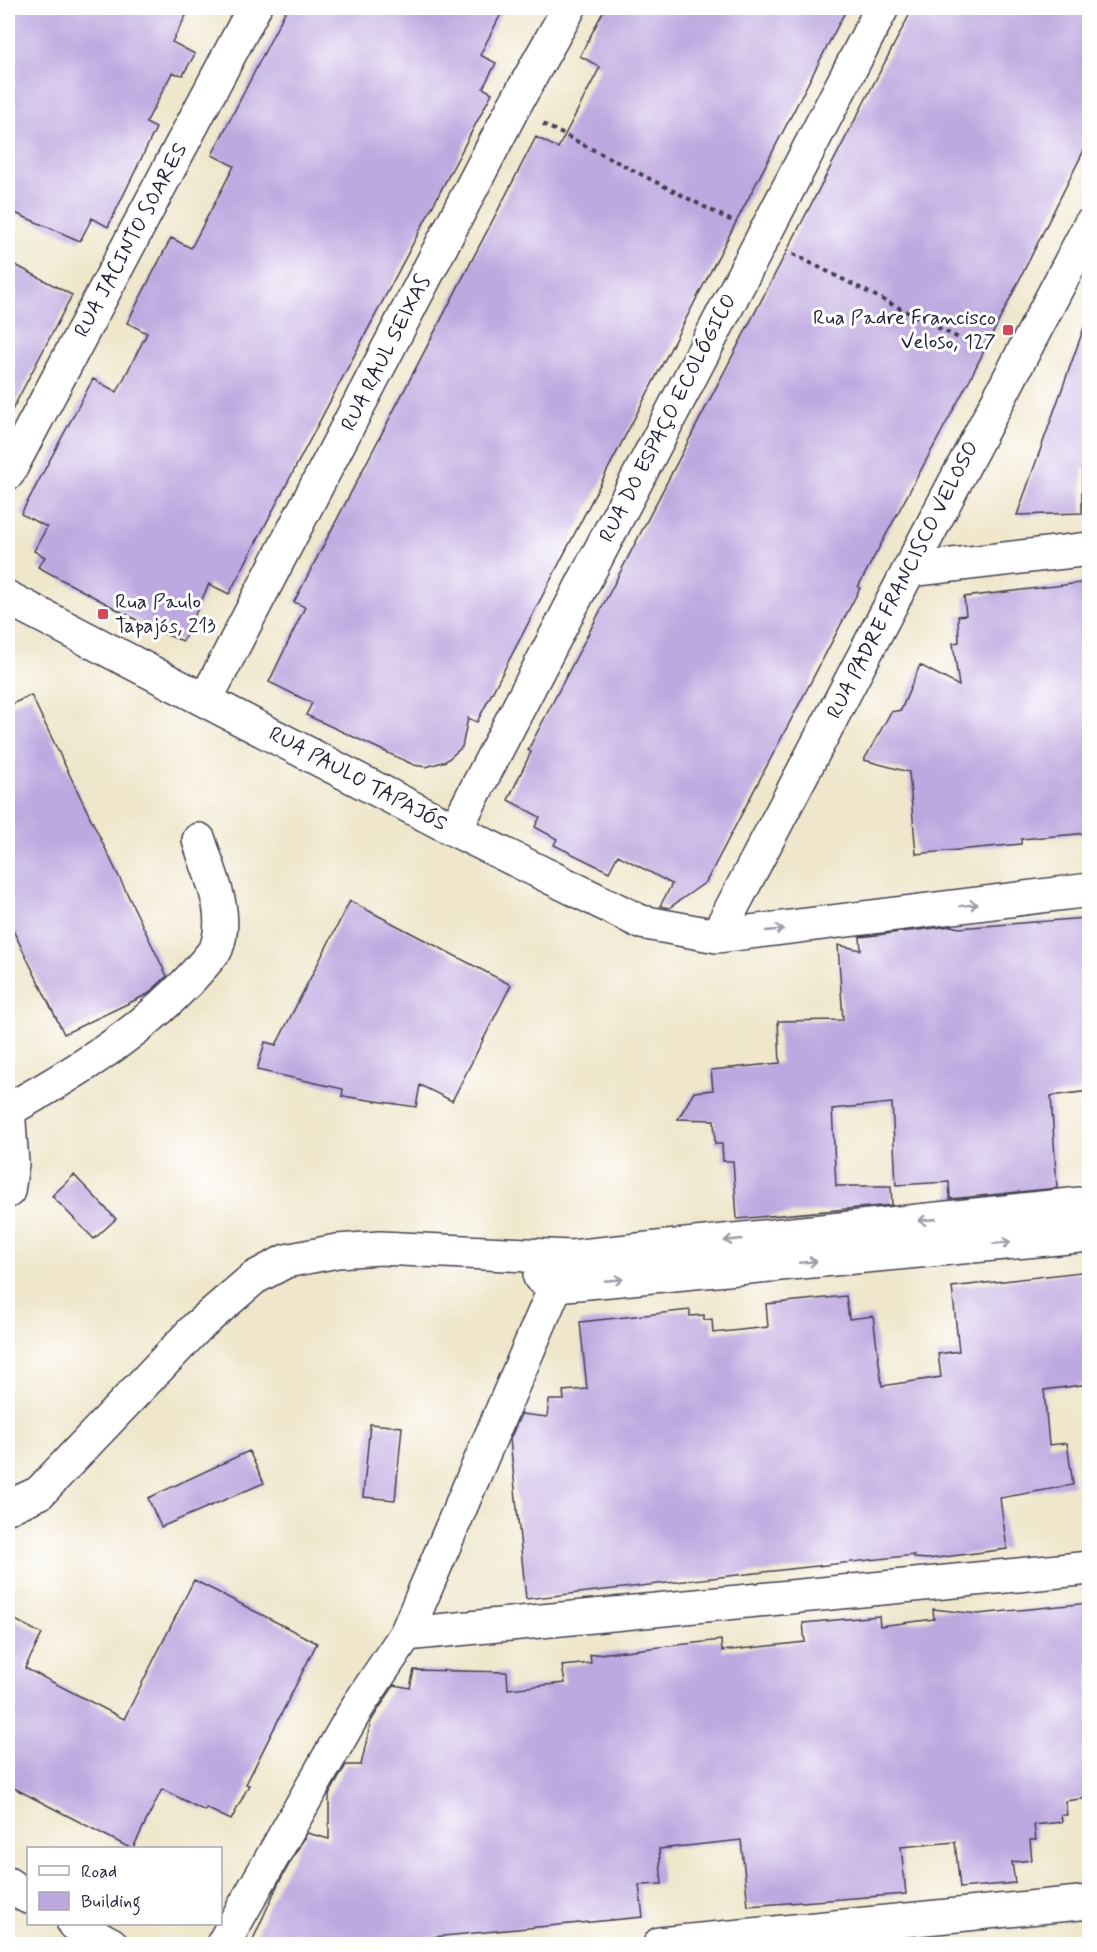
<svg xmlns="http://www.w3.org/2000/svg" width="1097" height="1952" font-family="Mynerve,sans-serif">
	<rect width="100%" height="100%" fill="#fff"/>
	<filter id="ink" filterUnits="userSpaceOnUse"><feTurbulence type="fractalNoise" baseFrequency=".0167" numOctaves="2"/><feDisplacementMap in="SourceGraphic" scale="12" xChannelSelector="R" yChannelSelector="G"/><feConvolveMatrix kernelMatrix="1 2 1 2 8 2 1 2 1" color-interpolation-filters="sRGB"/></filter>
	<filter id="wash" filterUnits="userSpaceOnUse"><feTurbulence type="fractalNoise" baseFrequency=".008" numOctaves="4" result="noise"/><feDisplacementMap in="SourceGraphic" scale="24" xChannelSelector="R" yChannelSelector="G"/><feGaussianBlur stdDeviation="1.35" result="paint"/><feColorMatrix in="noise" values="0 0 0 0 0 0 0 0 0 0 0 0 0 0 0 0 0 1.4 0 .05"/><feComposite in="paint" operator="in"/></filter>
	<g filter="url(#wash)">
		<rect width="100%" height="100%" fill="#efe6cb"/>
		<g id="blocks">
			<path fill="#bea8e0" d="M 8,8 L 190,8 L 172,42 L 195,54 L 183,75 L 172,73 L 146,123 L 156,128 L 108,227 L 92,218 L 80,241 L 8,210 Z
				M 287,8 L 504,8 L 480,55 L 496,63 L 483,88 L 492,93 L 229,594 L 209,584 L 183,641 L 159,632 L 38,567 L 45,557 L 34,551 L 47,527 L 21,514 L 93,379 L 117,392 L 147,333 L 127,323 L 171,238 L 191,248 L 234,166 L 212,155 Z
				M 605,8 L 847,8 L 477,722 L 468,718 L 462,747 L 446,761 L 426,767 L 414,765 L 306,715 L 312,703 L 269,682 L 305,607 L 294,602 L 536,137 L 558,148 L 600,67 L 580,56 Z
				M 913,8 L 1089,8 L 1089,140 L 971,377 L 858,587 L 860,588 L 706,882 L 669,908 L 660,906 L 672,884 L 618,855 L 609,872 L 554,845 L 557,839 L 535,827 L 540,817 L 508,800 L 531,752 L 528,750 Z
				M 8,261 L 72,295 L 8,418 Z
				M 1086,322 L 1089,322 L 1089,470 L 1082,469 L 1082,513 L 1017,515 Z
				M 1089,582 L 1089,833 L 1021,839 L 1021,844 L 916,854 L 909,772 L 864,760 L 891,712 L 901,710 L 920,665 L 959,686 L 953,643 L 959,642 L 958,616 L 966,615 L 964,597 Z
				M 31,695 L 167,976 L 148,994 L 64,1034 L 8,920 L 8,706 Z
				M 350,901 L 511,985 L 452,1101 L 420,1085 L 416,1107 L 342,1096 L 343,1089 L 257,1070 L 265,1042 L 276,1045 Z
				M 1086,918 L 1089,963 L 1089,1091 L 1051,1096 L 1057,1188 L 950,1199 L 949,1182 L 896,1185 L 892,1103 L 832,1109 L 836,1186 L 891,1186 L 892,1205 L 737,1219 L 733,1161 L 723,1161 L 722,1144 L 715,1144 L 714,1120 L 678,1119 L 694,1092 L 713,1090 L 711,1070 L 780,1063 L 778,1021 L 843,1020 L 838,945 L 861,950 L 860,937 L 951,926 L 959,928 Z
				M 74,1175 L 116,1219 L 94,1239 L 52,1196 Z
				M 1089,1271 L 1089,1384 L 1044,1390 L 1049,1445 L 1067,1443 L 1073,1485 L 1000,1498 L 1007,1549 L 928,1559 L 914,1558 L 914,1555 L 526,1599 L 510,1439 L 521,1414 L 547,1417 L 549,1400 L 564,1400 L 563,1391 L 587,1389 L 580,1322 L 690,1310 L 690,1316 L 704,1315 L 704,1320 L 712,1319 L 713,1333 L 768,1327 L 766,1304 L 846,1296 L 849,1319 L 873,1316 L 882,1386 L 941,1377 L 938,1354 L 959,1351 L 952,1287 Z
				M 370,1424 L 402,1427 L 395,1500 L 363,1497 Z
				M 249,1451 L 264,1483 L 161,1527 L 148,1498 Z
				M 194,1580 L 317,1643 L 246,1784 L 249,1785 L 231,1820 L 206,1808 L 205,1811 L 162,1789 L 133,1848 L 130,1848 L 8,1785 L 8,1616 L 42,1634 L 25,1668 L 124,1719 Z
				M 1089,1603 L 1089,1798 L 1065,1801 L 1067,1815 L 1061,1815 L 1062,1822 L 1034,1825 L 1036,1840 L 1030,1840 L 1032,1860 L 1012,1862 L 1015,1883 L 960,1888 L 955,1842 L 901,1847 L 906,1894 L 748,1906 L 741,1840 L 659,1849 L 662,1884 L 639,1885 L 643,1917 L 359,1944 L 251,1944 L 278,1884 L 307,1833 L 329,1839 L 329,1795 L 346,1765 L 361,1765 L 371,1721 L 394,1685 L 410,1688 L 414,1670 L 507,1672 L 508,1689 L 565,1683 L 562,1666 L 591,1663 L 590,1655 L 721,1640 L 722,1651 L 805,1642 L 803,1623 L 879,1616 L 880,1626 L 934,1619 L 933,1609 L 978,1614 Z"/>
		</g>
	</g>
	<g filter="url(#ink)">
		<use href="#blocks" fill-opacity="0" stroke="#413f51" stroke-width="1.5"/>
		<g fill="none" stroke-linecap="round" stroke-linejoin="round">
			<g stroke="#413f51" stroke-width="36">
				<path id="minor" d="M 8,473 L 254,8
					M 909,570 L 1090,549
					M 8,598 L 455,830 L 641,922 L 717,936 L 1090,890
					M 206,699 L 513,108 L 569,8
					M 455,830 L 882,8
					M 717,936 L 1090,225
					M 8,1108 L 12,1164 L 8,1191
					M 8,1110 C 85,1068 162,1019 216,949 C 230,913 210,876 199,840
					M 540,1277 L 556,1285 L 1090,1235
					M 8,1507 L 39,1493 L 197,1327 L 254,1278 L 286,1261 L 337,1251 L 380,1248 L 571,1257 L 1090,1203
					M 406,1634 L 1090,1568
					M 8,1884 L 28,1897
					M 74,1924 L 111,1944
					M 223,1944 L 358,1706 L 406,1634 L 556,1285 L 571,1257
					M 660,1944 L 1090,1902"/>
			</g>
			<path stroke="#413f51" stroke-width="4" stroke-dasharray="4.5 4.5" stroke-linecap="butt" d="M 543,124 L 734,222
				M 793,254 L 984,351"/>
			<use href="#minor" stroke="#fff" stroke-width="33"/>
		</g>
		<defs><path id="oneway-shaft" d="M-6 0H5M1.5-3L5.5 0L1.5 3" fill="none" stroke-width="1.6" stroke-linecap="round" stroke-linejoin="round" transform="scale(1.5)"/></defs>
		<g stroke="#9c9ca7">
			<use href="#oneway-shaft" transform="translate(969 905) rotate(-7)"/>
			<use href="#oneway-shaft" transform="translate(775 930) rotate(-6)"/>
			<use href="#oneway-shaft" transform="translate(927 1220) rotate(174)"/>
			<use href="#oneway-shaft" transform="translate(733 1240) rotate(174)"/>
			<use href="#oneway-shaft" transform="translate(1002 1243) rotate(-5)"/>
			<use href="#oneway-shaft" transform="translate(808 1262) rotate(-5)"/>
			<use href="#oneway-shaft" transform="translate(614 1280) rotate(-5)"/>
		</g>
	</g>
	<g fill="#d1495b" stroke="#fff" stroke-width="2">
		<rect x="1002" y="324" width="12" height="12" rx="3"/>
		<rect x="97" y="608" width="12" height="12" rx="3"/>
	</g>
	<g text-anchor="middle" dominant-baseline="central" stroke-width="6" stroke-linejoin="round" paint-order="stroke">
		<g font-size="21" fill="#22223b" stroke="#fff">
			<text transform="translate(131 240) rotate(-62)">RUA JACINTO SOARES</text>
			<text transform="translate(386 353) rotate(-63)">RUA RAUL SEIXAS</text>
			<text transform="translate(668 418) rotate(-63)">RUA DO ESPAÇO ECOLÓGICO</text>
			<text transform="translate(903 580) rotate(-63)">RUA PADRE FRANCISCO VELOSO</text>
			<text transform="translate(358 779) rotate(28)">RUA PAULO TAPAJÓS</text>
		</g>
		<g font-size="21" fill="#22223b" stroke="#fff" text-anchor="end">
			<text x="996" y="318">Rua Padre Francisco<tspan x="996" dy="24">Veloso, 127</tspan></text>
			<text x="115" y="602" text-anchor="start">Rua Paulo<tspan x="115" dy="24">Tapajós, 213</tspan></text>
		</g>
	</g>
	<rect width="1097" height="1952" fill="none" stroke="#fff" stroke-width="30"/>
	<rect x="27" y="1847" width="195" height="78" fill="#ffffff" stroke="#a7a7b1" stroke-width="1.5"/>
	<rect x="39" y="1866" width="30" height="9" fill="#ffffff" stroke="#a7a7b1" stroke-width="1.5"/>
	<text x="81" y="1877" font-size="18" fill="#22223b">Road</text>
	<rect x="39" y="1892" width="30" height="18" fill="#bea8e0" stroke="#a7a7b1" stroke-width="1.5"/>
	<text x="81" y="1907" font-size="18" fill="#22223b">Building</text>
</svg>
